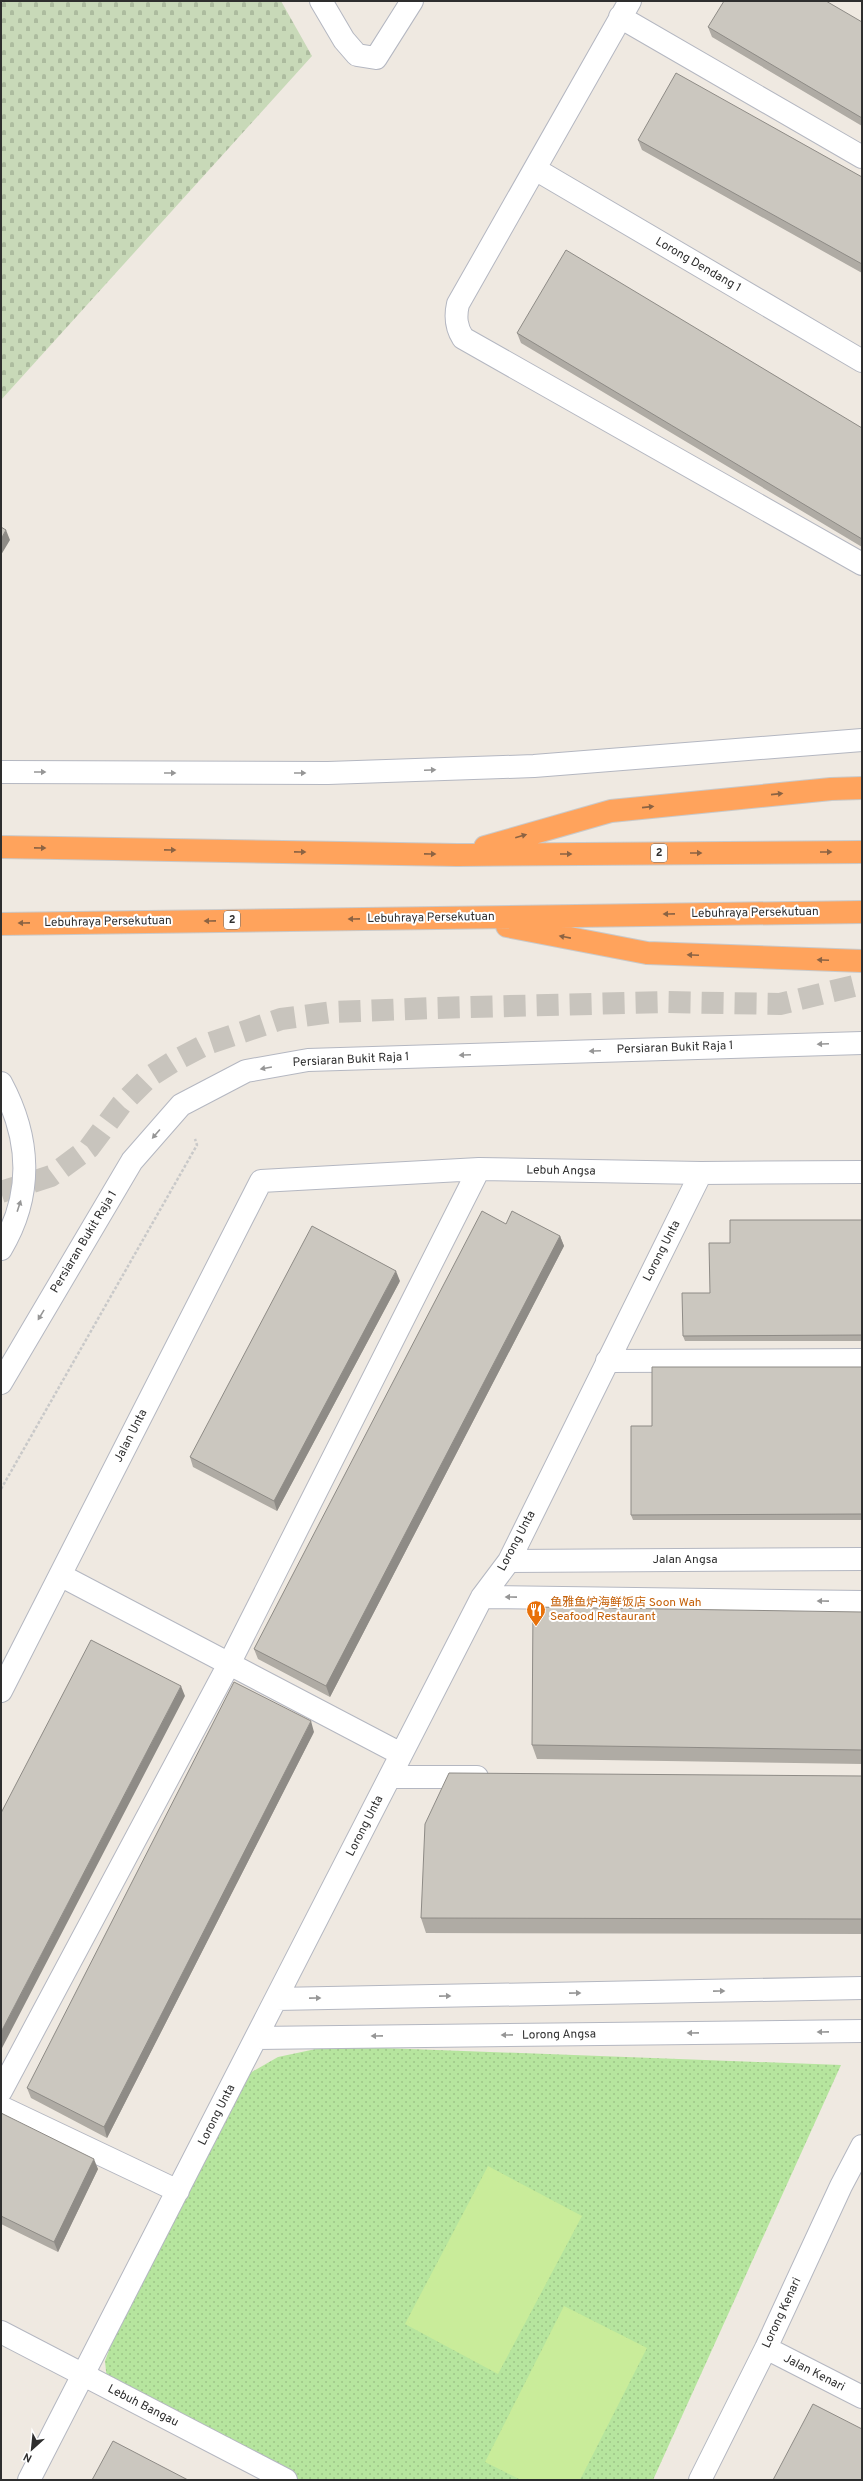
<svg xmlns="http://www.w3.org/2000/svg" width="863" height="2481" font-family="Overpass,'Noto Sans SC',sans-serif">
	<defs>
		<pattern id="cemetery-stones" width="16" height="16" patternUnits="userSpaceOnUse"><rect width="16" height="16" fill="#c8d9b8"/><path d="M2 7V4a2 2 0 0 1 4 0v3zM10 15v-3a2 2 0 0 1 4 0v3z" fill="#acbb9e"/></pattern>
		<pattern id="park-dots" width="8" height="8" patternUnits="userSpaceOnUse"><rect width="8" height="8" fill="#b6e59e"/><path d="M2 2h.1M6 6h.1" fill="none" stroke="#9dc588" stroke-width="1.8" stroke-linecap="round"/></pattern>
	</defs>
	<rect width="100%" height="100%" fill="#efe9e1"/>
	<path fill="url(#cemetery-stones)" d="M 1,1 L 281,1 L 312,56 L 1,400 Z"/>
	<path fill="url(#park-dots)" d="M 330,2046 L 841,2065 L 653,2480 L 278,2480 L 107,2381 L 105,2361 L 111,2345 L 232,2099 L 250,2073 L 278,2057 Z"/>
	<path fill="#c9ec9a" d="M 488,2166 L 582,2216 L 498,2374 L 405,2324 Z
		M 564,2306 L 647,2348 L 580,2480 L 521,2480 L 485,2462 Z"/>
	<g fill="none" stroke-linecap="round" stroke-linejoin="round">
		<path stroke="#c8c4bd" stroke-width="22" stroke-dasharray="22 11" stroke-linecap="butt" d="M 1,1192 L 51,1176 L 89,1148 L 121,1105 L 149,1077 L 176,1060 L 207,1044 L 281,1019 L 333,1012 L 435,1008 L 664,1002 L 780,1004 L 862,984"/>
		<g stroke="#b4b7c1" stroke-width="24">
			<path id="minor" d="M 321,1 L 344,40 L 357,55 L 376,58 L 412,1
				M 630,1 L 458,304 C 455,317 456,327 463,338 L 862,564
				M 620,17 L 862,157
				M 535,169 L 862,361
				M 1,772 L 328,773 L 534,766 L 862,740
				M 1,1083 C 30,1137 34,1194 1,1249
				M 607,1361 L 862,1360
				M 1,1383 L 132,1161 L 181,1105 L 246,1071 L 308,1060 L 862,1043
				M 509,1561 L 862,1559
				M 60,1575 L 401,1754
				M 482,1597 L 862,1602
				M 1,1691 L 261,1181 L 479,1169 L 701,1173 L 862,1172
				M 390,1777 L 477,1777
				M 276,1999 L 862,1988
				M 256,2038 L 862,2031
				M 1,2091 L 229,1664 L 479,1169
				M 1,2107 L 178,2191
				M 1,2332 L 286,2480
				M 766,2348 L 862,2397
				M 29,2480 L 482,1597 L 509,1561 L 701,1173
				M 700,2480 L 766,2348 L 841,2186 L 862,2146"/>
		</g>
		<g stroke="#c9c9c9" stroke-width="24">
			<path id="highway" d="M 1,847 L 457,855 L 862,852
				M 485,847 L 611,811 L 831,789 L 862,788
				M 1,924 L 862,912
				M 507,926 L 647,953 L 862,961"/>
		</g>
		<path stroke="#c9c9c9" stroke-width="2.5" stroke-dasharray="3 2" stroke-linecap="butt" d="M 1,1489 L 197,1145 L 195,1139"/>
		<use href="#minor" stroke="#fff" stroke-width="22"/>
		<use href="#highway" stroke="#ffa35c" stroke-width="22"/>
	</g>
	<path fill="#afaba4" d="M 862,22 L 862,126 L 712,37 L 708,27 Z
		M 638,140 L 862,177 L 862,273 L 642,150 Z
		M 517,333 L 862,428 L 862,547 L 521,343 Z
		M 862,1220 L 862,1341 L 685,1341 L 683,1336 L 710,1293 L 730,1243 Z
		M 506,1224 L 560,1236 L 564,1246 L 330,1697 L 258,1659 L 254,1649 Z
		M 400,1281 L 277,1511 L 193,1467 L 190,1457 Z
		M 862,1367 L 862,1520 L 633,1520 L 631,1515 Z
		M 862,1612 L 862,1764 L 537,1759 L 532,1745 Z
		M 314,1732 L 107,2138 L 31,2098 L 27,2088 Z
		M 862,1776 L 862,1934 L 426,1933 L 421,1918 Z
		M 1,2113 L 98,2169 L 58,2252 L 1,2224 Z"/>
	<path fill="#8e8b86" d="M 6,530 L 10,540 L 1,555 L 1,539 Z
		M 560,1236 L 564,1246 L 330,1697 L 326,1686 Z
		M 396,1271 L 400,1281 L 277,1511 L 274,1501 Z
		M 181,1686 L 185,1696 L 1,2050 L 1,2032 Z
		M 311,1721 L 314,1732 L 107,2138 L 104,2127 Z
		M 94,2159 L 98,2169 L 58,2252 L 54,2242 Z"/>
	<path fill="#cbc7bf" stroke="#8e8b86" d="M 724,1 L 826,1 L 862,22 L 862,118 L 708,27 Z
		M 676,73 L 862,177 L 862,264 L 638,140 Z
		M 566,250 L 862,428 L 862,539 L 517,333 Z
		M 1,527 L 6,530 L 1,539 Z
		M 482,1211 L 506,1224 L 512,1211 L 560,1236 L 326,1686 L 254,1649 Z
		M 730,1220 L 862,1220 L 862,1335 L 683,1336 L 682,1293 L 710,1293 L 709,1243 L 730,1243 Z
		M 312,1226 L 396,1271 L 274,1501 L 190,1457 Z
		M 652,1367 L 862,1367 L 862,1514 L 631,1515 L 631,1426 L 652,1426 Z
		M 533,1607 L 862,1612 L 862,1750 L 532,1745 Z
		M 91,1640 L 181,1686 L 1,2032 L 1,1813 Z
		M 234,1682 L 311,1721 L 104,2127 L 27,2088 Z
		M 449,1773 L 862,1776 L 862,1919 L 421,1918 L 425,1824 Z
		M 1,2113 L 94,2159 L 54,2242 L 1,2216 Z
		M 813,2404 L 862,2429 L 862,2480 L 773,2480 Z
		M 113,2441 L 188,2480 L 92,2480 Z"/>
	<defs><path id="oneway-solid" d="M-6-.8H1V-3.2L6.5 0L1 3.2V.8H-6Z"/></defs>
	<g fill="#969696">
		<use href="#oneway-solid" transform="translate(430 770) rotate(-2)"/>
		<use href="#oneway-solid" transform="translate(40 772)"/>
		<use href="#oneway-solid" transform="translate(170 773)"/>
		<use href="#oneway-solid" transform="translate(300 773)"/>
		<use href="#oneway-solid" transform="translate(823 1044) rotate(178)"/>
		<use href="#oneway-solid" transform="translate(595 1051) rotate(178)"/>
		<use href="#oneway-solid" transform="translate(465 1055) rotate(178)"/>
		<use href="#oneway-solid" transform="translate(266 1068) rotate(170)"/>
		<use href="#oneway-solid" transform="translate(156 1134) rotate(131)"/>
		<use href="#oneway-solid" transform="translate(19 1206) rotate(-72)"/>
		<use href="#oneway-solid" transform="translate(41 1315) rotate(121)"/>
		<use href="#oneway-solid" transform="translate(511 1597) rotate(-179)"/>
		<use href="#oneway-solid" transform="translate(823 1601) rotate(-179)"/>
		<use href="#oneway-solid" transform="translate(719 1991) rotate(-1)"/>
		<use href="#oneway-solid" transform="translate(575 1993) rotate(-1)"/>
		<use href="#oneway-solid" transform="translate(445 1996) rotate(-1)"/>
		<use href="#oneway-solid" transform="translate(315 1998) rotate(-1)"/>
		<use href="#oneway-solid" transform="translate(823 2032) rotate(179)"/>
		<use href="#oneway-solid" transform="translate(693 2033) rotate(179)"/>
		<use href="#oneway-solid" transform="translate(507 2035) rotate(179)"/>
		<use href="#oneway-solid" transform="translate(377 2036) rotate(179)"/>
	</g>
	<g fill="#8c6343">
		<use href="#oneway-solid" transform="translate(777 794) rotate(-6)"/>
		<use href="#oneway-solid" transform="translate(648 807) rotate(-6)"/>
		<use href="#oneway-solid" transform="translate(521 836) rotate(-16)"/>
		<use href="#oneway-solid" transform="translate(40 848) rotate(1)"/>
		<use href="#oneway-solid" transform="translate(170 850) rotate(1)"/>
		<use href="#oneway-solid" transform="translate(300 852) rotate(1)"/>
		<use href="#oneway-solid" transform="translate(826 852)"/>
		<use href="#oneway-solid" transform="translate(696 853)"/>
		<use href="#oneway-solid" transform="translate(430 854) rotate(1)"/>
		<use href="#oneway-solid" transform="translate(566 854)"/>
		<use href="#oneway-solid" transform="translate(669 914) rotate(179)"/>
		<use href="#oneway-solid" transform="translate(354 919) rotate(179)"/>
		<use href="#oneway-solid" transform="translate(210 921) rotate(179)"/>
		<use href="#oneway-solid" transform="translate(24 923) rotate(179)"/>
		<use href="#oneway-solid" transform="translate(565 937) rotate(-169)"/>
		<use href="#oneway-solid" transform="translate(693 955) rotate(-178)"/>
		<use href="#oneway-solid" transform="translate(823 960) rotate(-178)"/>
	</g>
	<defs>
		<g id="restaurant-pin" transform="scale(1)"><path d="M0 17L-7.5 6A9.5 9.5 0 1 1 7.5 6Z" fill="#e8710a" stroke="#fff"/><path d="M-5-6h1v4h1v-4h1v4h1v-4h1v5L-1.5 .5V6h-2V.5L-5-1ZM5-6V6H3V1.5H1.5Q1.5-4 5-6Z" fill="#fff"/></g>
	</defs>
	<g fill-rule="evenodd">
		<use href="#restaurant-pin" x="536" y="1610"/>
	</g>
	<g text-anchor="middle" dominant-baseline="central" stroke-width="4" stroke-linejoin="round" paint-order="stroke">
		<g fill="#fff" stroke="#6d6d6d" stroke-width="1">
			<rect x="651" y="844" width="16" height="18" rx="3"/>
			<rect x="224" y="911" width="16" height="18" rx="3"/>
		</g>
		<g font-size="11" font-weight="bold" fill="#2e2e2e">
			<text x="659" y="853">2</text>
			<text x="232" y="920">2</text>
		</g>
		<g font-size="12" fill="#2e2e2e" stroke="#fff">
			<text transform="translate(698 265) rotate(30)">Lorong Dendang 1</text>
			<text transform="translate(755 913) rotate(-1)">Lebuhraya Persekutuan</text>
			<text transform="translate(431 918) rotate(-1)">Lebuhraya Persekutuan</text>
			<text transform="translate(108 922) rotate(-1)">Lebuhraya Persekutuan</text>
			<text transform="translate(675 1048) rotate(-2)">Persiaran Bukit Raja 1</text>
			<text transform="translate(351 1060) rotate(-3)">Persiaran Bukit Raja 1</text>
			<text transform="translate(561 1171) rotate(1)">Lebuh Angsa</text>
			<text transform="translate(84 1242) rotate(-59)">Persiaran Bukit Raja 1</text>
			<text transform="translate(662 1251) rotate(-63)">Lorong Unta</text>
			<text transform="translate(131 1436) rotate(-63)">Jalan Unta</text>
			<text transform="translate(517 1541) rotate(-62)">Lorong Unta</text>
			<text x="685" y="1560">Jalan Angsa</text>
			<text transform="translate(365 1826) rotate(-63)">Lorong Unta</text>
			<text transform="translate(559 2035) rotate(-1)">Lorong Angsa</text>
			<text transform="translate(217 2115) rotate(-63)">Lorong Unta</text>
			<text transform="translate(782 2313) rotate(-65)">Lorong Kenari</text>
			<text transform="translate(814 2373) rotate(27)">Jalan Kenari</text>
			<text transform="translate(143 2406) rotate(27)">Lebuh Bangau</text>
		</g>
		<g font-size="12" fill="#c56008" stroke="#fff" text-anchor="start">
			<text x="550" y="1603">鱼雅鱼炉海鲜饭店 Soon Wah<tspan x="550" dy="14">Seafood Restaurant</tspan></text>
		</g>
	</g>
	<rect width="863" height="2481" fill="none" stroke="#2e2e2e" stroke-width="4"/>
	<g transform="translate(32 2449) rotate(207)" stroke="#ffffff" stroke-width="3" paint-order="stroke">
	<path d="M0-3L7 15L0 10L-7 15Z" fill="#2e2e2e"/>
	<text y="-6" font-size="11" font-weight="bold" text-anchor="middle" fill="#2e2e2e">N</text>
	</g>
</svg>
